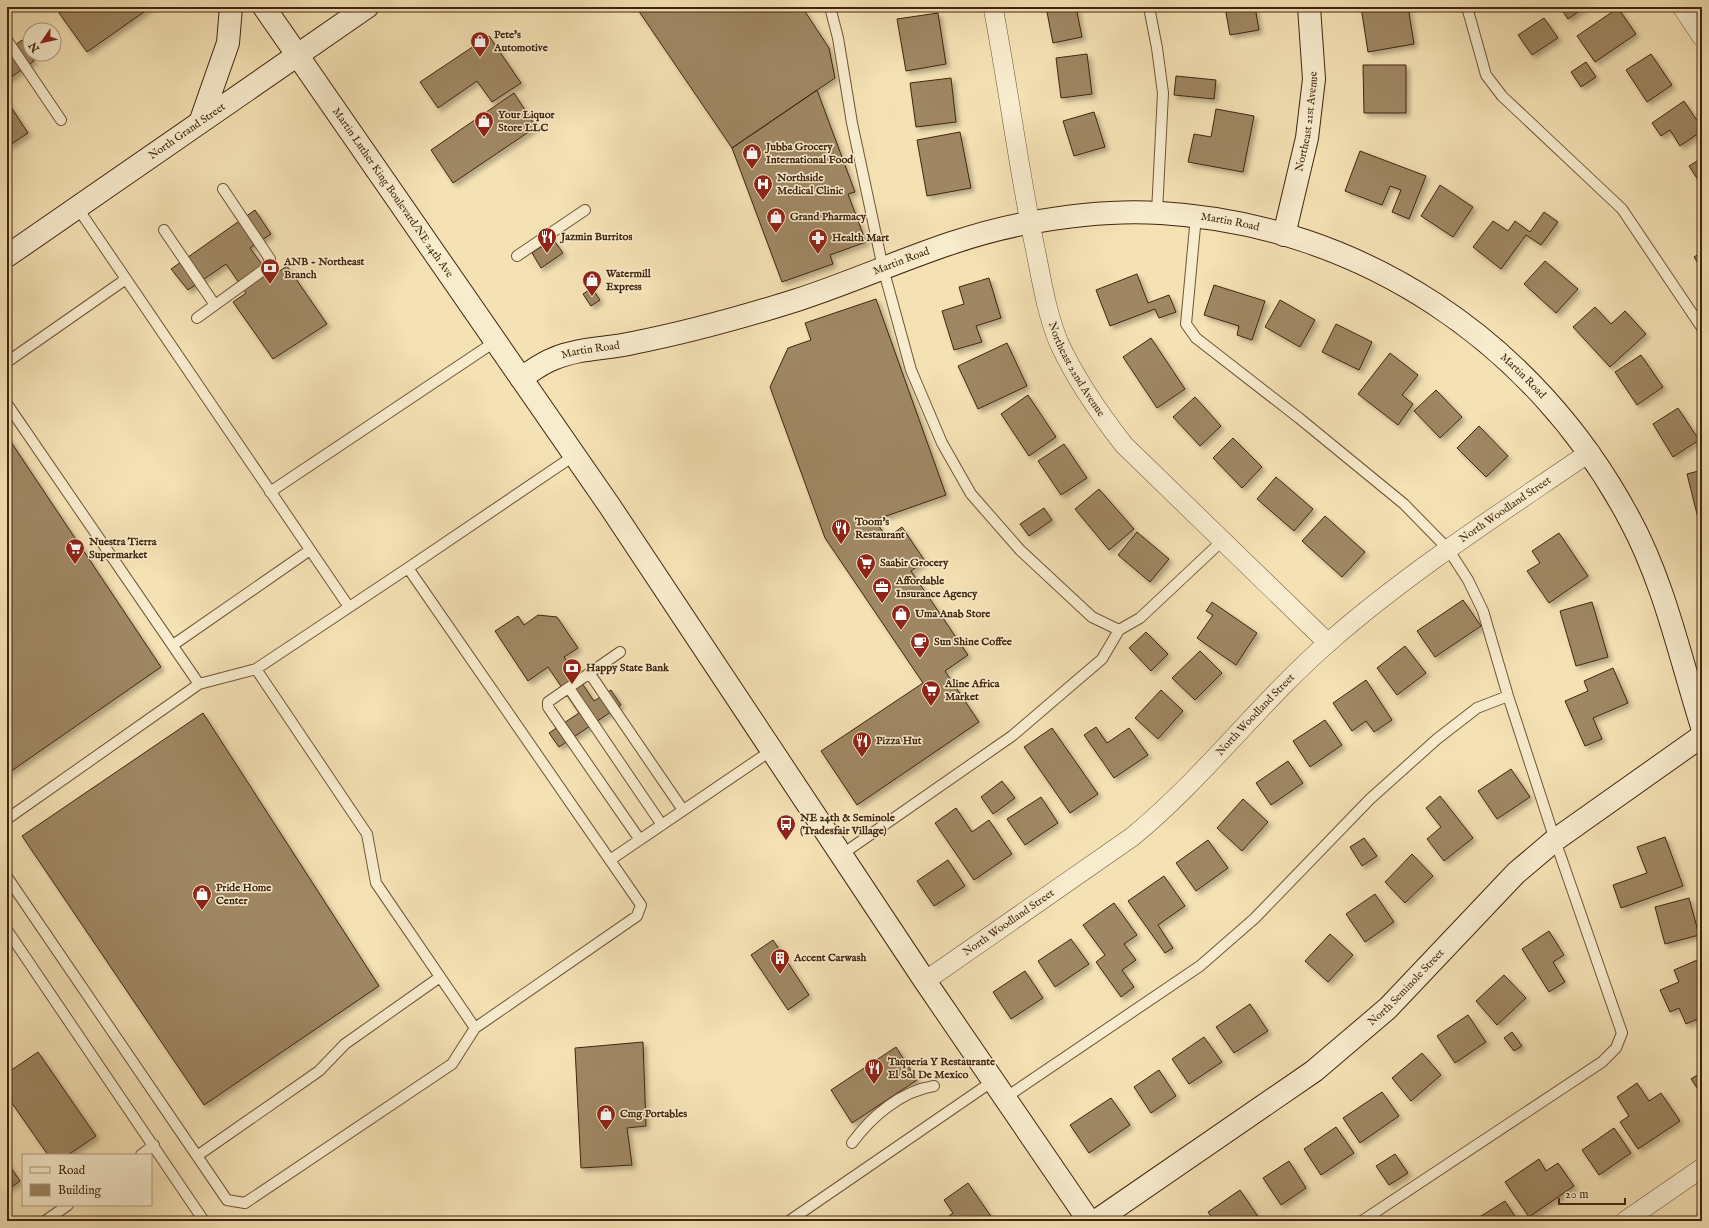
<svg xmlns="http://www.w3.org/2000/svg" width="1709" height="1228" font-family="'IM FELL English',serif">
	<defs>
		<filter id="shadow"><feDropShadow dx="3.5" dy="3.5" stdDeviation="2" flood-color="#0004"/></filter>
	</defs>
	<rect width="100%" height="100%" fill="#f4e1b4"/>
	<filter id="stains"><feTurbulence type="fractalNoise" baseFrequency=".005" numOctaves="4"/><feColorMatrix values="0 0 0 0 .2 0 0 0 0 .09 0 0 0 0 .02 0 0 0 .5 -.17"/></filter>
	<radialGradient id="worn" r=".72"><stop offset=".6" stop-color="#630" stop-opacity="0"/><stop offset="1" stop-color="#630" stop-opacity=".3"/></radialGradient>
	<path fill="#9f8764" stroke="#42250e" filter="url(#shadow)" d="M 67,7 L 151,7 L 87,52 L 59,13 Z
		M 636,7 L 802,7 L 829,48 L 835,78 L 732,148 Z
		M 1046,7 L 1076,7 L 1082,37 L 1053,43 Z
		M 1225,7 L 1255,7 L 1259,30 L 1230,35 Z
		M 1361,7 L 1408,7 L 1414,44 L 1368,52 Z
		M 1560,7 L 1585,7 L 1568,19 Z
		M 1618,8 L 1636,34 L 1595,62 L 1577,36 Z
		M 938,13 L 946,64 L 906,71 L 897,19 Z
		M 1544,18 L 1558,38 L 1532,55 L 1518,35 Z
		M 489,36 L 521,83 L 492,102 L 477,81 L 438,108 L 420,82 Z
		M 22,40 L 34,61 L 7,80 L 7,51 Z
		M 1087,54 L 1092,94 L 1061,98 L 1056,58 Z
		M 1651,54 L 1672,85 L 1647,102 L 1626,70 Z
		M 1586,62 L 1596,77 L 1581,87 L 1571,72 Z
		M 1363,65 L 1406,65 L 1406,113 L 1364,113 Z
		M 1176,76 L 1216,80 L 1214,99 L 1174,95 Z
		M 951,78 L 956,122 L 916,127 L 910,83 Z
		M 817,90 L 855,192 L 848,194 L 866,242 L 830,255 L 833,264 L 782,282 L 732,148 Z
		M 514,93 L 536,127 L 453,183 L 431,150 Z
		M 7,101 L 28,133 L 7,147 Z
		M 1684,101 L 1702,128 L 1702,131 L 1680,146 L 1670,130 L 1661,136 L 1652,123 Z
		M 1216,109 L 1254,116 L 1243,172 L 1188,162 L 1194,134 L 1211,137 Z
		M 1094,112 L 1105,147 L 1074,156 L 1063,121 Z
		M 960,132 L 971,188 L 927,196 L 917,140 Z
		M 1360,151 L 1426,176 L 1409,219 L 1392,212 L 1401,190 L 1390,186 L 1382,205 L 1345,191 Z
		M 1702,158 L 1702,186 L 1689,166 Z
		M 1440,185 L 1473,207 L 1453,237 L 1421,216 Z
		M 255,210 L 271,234 L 250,248 L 271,277 L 287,266 L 327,324 L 273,359 L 233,302 L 246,293 L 226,264 L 188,290 L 171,269 Z
		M 1544,212 L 1558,222 L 1541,245 L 1526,235 L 1501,269 L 1473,247 L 1493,221 L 1508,231 L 1515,221 L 1530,232 Z
		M 553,239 L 563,253 L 541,268 L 532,253 Z
		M 1702,252 L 1702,269 L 1694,257 Z
		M 1545,261 L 1578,289 L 1556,313 L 1524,284 Z
		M 1137,274 L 1148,303 L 1169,295 L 1176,312 L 1159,318 L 1155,309 L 1110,326 L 1096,290 Z
		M 989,278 L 1001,318 L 976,326 L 982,342 L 954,350 L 942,311 L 964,304 L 959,287 Z
		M 1214,285 L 1265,301 L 1252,340 L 1237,335 L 1239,326 L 1204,315 Z
		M 592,288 L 600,300 L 591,306 L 583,294 Z
		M 876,299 L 946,495 L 875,520 L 887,538 L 902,527 L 925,561 L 911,571 L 968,655 L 945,671 L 979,722 L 857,805 L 821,751 L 923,683 L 825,538 L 770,387 L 788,348 L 811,340 L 805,323 Z
		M 1280,300 L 1315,320 L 1300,347 L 1265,327 Z
		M 1595,307 L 1611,324 L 1625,311 L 1646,334 L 1610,367 L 1573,327 Z
		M 1336,324 L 1372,342 L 1359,370 L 1322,352 Z
		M 1151,338 L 1185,389 L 1157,408 L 1123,357 Z
		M 1007,343 L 1027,386 L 978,409 L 958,366 Z
		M 1390,353 L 1418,375 L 1402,395 L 1413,404 L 1398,425 L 1358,394 Z
		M 1641,355 L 1663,387 L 1637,405 L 1615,372 Z
		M 1436,390 L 1462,417 L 1440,438 L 1414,411 Z
		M 1028,395 L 1056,437 L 1029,456 L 1001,414 Z
		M 1195,397 L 1221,426 L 1200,446 L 1173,417 Z
		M 1678,408 L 1699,440 L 1673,457 L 1653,424 Z
		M 1479,426 L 1508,456 L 1486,477 L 1457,448 Z
		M 7,436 L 161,667 L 7,774 Z
		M 1233,438 L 1262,467 L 1242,488 L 1213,458 Z
		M 1064,444 L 1087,478 L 1061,495 L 1038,461 Z
		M 1702,470 L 1702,517 L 1698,518 L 1687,474 Z
		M 1276,477 L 1313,509 L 1294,531 L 1257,499 Z
		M 1099,489 L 1134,529 L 1109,550 L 1075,509 Z
		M 1044,508 L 1052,520 L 1029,536 L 1020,524 Z
		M 1325,516 L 1365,552 L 1342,577 L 1302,541 Z
		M 1137,532 L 1169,559 L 1150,582 L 1118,555 Z
		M 1559,533 L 1588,576 L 1549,603 L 1527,571 L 1540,563 L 1532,551 Z
		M 1463,600 L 1481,626 L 1435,657 L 1417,631 Z
		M 1212,602 L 1257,633 L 1236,665 L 1197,638 L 1213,615 L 1206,611 Z
		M 1592,602 L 1608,657 L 1576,666 L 1560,611 Z
		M 538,615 L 557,617 L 578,648 L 564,657 L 594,701 L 611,690 L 621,705 L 559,747 L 549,733 L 579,713 L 548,667 L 528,681 L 495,631 L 518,616 L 524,625 Z
		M 1146,632 L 1168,654 L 1151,671 L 1129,648 Z
		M 1405,646 L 1426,673 L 1397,695 L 1377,668 Z
		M 1200,651 L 1222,673 L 1195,700 L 1172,678 Z
		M 1613,668 L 1628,703 L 1593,718 L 1602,739 L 1585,746 L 1565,701 L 1588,691 L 1584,681 Z
		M 1366,680 L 1392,720 L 1374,732 L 1366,721 L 1352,731 L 1333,703 Z
		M 1161,690 L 1183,711 L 1158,739 L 1135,718 Z
		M 203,713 L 379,986 L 204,1105 L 22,836 Z
		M 1325,720 L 1342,745 L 1310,767 L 1293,741 Z
		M 1096,727 L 1107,743 L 1129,728 L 1148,755 L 1114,778 L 1084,735 Z
		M 1052,728 L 1098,794 L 1070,813 L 1024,747 Z
		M 1288,761 L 1303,783 L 1271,805 L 1256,783 Z
		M 1511,769 L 1530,797 L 1497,819 L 1478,791 Z
		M 1002,781 L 1015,798 L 993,814 L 981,797 Z
		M 1440,796 L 1473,838 L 1444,861 L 1427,839 L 1441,827 L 1426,808 Z
		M 1041,797 L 1058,823 L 1025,845 L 1007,819 Z
		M 1243,799 L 1268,822 L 1242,851 L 1217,828 Z
		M 956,808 L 972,832 L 989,820 L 1012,854 L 974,880 L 935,823 Z
		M 1665,837 L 1683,886 L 1621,908 L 1613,885 L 1647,873 L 1637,847 Z
		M 1364,838 L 1377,856 L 1362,866 L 1350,847 Z
		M 1208,840 L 1228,868 L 1196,891 L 1176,863 Z
		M 1412,854 L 1433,876 L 1405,903 L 1385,882 Z
		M 948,860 L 965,886 L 934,906 L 917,881 Z
		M 1164,876 L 1185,906 L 1158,925 L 1173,948 L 1165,953 L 1128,901 Z
		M 1375,894 L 1394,922 L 1365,942 L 1346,914 Z
		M 1689,898 L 1699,935 L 1665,944 L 1655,907 Z
		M 1114,903 L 1137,935 L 1124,944 L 1136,960 L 1122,970 L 1134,987 L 1121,997 L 1096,962 L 1105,955 L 1083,925 Z
		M 1549,931 L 1564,955 L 1553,962 L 1565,982 L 1549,992 L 1522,949 Z
		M 1330,934 L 1353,955 L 1328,982 L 1305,961 Z
		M 1071,939 L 1089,964 L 1055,987 L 1038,961 Z
		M 773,940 L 809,995 L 788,1010 L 751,955 Z
		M 1702,958 L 1702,1017 L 1686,1024 L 1679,1008 L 1670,1012 L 1660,990 L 1679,982 L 1674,970 Z
		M 1025,971 L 1043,998 L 1011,1019 L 993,992 Z
		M 1504,975 L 1526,998 L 1497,1025 L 1476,1001 Z
		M 1250,1004 L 1268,1031 L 1234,1053 L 1216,1027 Z
		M 1468,1015 L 1486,1042 L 1455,1063 L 1437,1036 Z
		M 1512,1032 L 1522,1046 L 1514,1051 L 1504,1038 Z
		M 1204,1037 L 1222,1062 L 1189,1084 L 1172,1059 Z
		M 643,1042 L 646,1126 L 627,1128 L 632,1165 L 581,1168 L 575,1048 Z
		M 896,1047 L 917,1080 L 852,1123 L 831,1090 Z
		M 38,1052 L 96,1136 L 68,1155 L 48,1155 L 7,1096 L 7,1073 Z
		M 1422,1053 L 1441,1075 L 1411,1101 L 1392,1078 Z
		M 1159,1070 L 1176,1096 L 1151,1113 L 1134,1087 Z
		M 1702,1072 L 1702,1095 L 1691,1079 Z
		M 1637,1083 L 1649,1101 L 1661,1093 L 1680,1121 L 1638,1149 L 1620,1122 L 1629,1116 L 1617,1097 Z
		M 1382,1092 L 1399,1116 L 1360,1143 L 1343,1118 Z
		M 1111,1098 L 1130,1125 L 1089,1153 L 1070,1125 Z
		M 1336,1127 L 1354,1153 L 1321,1175 L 1304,1149 Z
		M 1614,1128 L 1631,1153 L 1599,1175 L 1582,1150 Z
		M 1395,1154 L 1408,1173 L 1389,1185 L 1376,1166 Z
		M 1539,1159 L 1546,1171 L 1558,1163 L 1574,1186 L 1529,1217 L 1505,1182 Z
		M 1289,1161 L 1306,1188 L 1281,1205 L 1263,1178 Z
		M 7,1162 L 20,1181 L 7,1190 Z
		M 968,1183 L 992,1218 L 987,1221 L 942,1221 L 953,1213 L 944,1200 Z
		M 1240,1190 L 1259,1218 L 1255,1221 L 1214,1221 L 1208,1212 Z
		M 1505,1201 L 1518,1221 L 1473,1221 Z"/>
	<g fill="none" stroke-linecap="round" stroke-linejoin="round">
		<g stroke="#6e5438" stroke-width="12">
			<path id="lane" d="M 830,7 L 838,38 L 852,123 L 883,268 L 911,370 L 942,443 L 971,494 L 1020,550 L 1092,617 L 1119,630 L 1140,618 L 1222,541
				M 1149,7 L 1157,48 L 1163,93 L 1157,212
				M 1467,7 L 1486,75 L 1502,96 L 1622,209 L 1702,328
				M 7,40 L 61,120
				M 77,207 L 349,607
				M 1196,216 L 1186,324 L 1196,338 L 1299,418 L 1404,504 L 1448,549 L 1468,580 L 1483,611 L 1508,696 L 1555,840 L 1622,1033 L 1616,1048 L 1602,1062 L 1362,1221
				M 164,230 L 215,305
				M 517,256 L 585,210
				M 197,318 L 262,271 L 268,265 L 270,259 L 223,189
				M 7,362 L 126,279
				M 7,404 L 199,684
				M 270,492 L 496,341
				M 408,568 L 575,455
				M 173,645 L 310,550
				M 620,652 L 548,702 L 548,707 L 640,840
				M 256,669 L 367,834 L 376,883 L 475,1028
				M 590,674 L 683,810
				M 569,688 L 662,825
				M 7,819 L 199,684 L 256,669 L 408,568 L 641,905 L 637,916 L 475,1028 L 452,1064 L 245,1203 L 227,1200 L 7,877
				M 841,855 L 1012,736 L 1102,659 L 1119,630
				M 610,860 L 772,750
				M 7,930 L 204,1221
				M 1005,1098 L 1200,966 L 1255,918 L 1370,799 L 1437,739 L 1477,708 L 1508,696
				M 852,1143 C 871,1117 901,1091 934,1086
				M 141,1155 L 154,1145
				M 197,1156 L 319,1071 L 345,1044 L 440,977
				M 45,1221 L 68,1205
				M 789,1221 L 993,1081"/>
		</g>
		<g stroke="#6e5438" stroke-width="20">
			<g id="street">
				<path id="s1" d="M 993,7 C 1008,85 1018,165 1034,243 C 1041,276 1046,312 1059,343 C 1076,380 1099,413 1124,445 L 1328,643"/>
				<path d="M 1682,7 L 1702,37"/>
				<path id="s2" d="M 925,981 L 1132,837 C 1204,778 1259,703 1329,642 C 1410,571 1501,513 1590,452"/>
				<path d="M 1625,1221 L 1702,1168"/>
			</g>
		</g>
		<g stroke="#42250e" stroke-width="24">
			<g id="secondary">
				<path id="s3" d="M 264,7 L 609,505 L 925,981 L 1089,1221"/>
				<path d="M 201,120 L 228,43 L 231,7"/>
				<path id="s4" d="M 1284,235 L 1307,138 L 1314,79 L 1309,7"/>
				<path id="s5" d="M 7,256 L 367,7"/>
				<path id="s6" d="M 521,378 C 532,371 542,363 553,359 C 578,348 607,349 633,343 C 689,332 743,317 797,300 C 874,275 948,237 1028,223 C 1071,215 1117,210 1161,213 C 1361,225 1535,342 1629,518 C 1664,582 1680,657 1702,727"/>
				<path id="s7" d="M 1096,1221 L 1314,1071 L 1388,1008 L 1516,873 L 1555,840 L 1702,736"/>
			</g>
		</g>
		<use href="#lane" stroke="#f8ecce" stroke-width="10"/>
		<use href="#street" stroke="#f8ecce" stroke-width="19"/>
		<use href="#secondary" stroke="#f8ecce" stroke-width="22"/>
	</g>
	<defs>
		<g id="shop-pin" transform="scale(1)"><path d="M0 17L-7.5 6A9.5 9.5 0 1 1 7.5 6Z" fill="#8f2418" stroke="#f8ecce"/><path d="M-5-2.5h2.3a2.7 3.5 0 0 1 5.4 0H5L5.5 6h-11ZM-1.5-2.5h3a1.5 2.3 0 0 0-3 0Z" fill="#fff"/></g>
		<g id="hospital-pin" transform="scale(1)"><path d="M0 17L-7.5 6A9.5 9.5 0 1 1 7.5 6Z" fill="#8f2418" stroke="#f8ecce"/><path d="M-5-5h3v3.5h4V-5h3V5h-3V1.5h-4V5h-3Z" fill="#fff"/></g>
		<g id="restaurant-pin" transform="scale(1)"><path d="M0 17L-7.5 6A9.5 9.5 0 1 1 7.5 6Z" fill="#8f2418" stroke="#f8ecce"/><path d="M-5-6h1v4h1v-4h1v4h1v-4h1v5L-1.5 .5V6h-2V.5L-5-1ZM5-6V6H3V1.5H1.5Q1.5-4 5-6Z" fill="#fff"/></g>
		<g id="pharmacy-pin" transform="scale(1)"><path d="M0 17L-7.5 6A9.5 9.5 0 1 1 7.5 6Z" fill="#8f2418" stroke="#f8ecce"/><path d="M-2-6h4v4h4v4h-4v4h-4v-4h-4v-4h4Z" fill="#fff"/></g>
		<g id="bank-pin" transform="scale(1)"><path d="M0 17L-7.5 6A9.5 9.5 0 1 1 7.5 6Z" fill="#8f2418" stroke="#f8ecce"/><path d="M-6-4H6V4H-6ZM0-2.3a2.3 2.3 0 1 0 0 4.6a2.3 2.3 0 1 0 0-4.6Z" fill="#fff"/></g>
		<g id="supermarket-pin" transform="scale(1)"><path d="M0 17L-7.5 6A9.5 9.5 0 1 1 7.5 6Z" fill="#8f2418" stroke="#f8ecce"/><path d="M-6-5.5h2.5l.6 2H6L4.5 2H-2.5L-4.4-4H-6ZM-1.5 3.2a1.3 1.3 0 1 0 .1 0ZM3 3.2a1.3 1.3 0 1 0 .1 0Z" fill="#fff"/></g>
		<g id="office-pin" transform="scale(1)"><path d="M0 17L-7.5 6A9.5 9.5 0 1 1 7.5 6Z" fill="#8f2418" stroke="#f8ecce"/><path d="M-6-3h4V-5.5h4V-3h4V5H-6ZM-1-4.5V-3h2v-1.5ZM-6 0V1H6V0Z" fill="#fff"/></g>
		<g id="cafe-pin" transform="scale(1)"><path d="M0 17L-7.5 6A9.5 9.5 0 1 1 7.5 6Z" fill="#8f2418" stroke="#f8ecce"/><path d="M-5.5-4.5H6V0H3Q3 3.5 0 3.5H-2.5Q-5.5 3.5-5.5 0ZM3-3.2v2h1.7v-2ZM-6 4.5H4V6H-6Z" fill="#fff"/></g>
		<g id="bus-pin" transform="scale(1)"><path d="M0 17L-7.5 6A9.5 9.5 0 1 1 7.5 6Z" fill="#8f2418" stroke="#f8ecce"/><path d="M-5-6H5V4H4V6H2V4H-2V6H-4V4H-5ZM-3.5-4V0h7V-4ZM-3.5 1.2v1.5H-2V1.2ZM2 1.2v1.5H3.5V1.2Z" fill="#fff"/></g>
		<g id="building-pin" transform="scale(1)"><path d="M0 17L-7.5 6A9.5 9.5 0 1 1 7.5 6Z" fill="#8f2418" stroke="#f8ecce"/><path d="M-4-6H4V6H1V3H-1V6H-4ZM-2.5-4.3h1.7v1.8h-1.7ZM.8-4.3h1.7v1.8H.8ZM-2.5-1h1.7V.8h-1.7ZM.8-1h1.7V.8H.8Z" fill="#fff"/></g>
	</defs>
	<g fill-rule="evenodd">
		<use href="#shop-pin" x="480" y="41"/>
		<use href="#shop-pin" x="484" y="121"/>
		<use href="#shop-pin" x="752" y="153"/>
		<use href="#hospital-pin" x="763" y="184"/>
		<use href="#shop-pin" x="776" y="217"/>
		<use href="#restaurant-pin" x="547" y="237"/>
		<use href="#pharmacy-pin" x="818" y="238"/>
		<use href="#bank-pin" x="270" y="268"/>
		<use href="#shop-pin" x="592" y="280"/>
		<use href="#restaurant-pin" x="841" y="528"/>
		<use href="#supermarket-pin" x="75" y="548"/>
		<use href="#supermarket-pin" x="866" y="563"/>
		<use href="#office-pin" x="882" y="587"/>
		<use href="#shop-pin" x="901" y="614"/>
		<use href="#cafe-pin" x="920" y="642"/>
		<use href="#bank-pin" x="572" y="668"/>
		<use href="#supermarket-pin" x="931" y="690"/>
		<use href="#restaurant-pin" x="862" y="741"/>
		<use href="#bus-pin" x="786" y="824"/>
		<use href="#shop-pin" x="202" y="894"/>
		<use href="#building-pin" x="780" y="958"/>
		<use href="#restaurant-pin" x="874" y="1068"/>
		<use href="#shop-pin" x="606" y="1114"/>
	</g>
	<g text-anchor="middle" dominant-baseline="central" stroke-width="3" stroke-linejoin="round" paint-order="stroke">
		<g font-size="11" font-weight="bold" fill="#42250e" stroke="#f8ecce" text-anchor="start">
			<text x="494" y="35">Pete's<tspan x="494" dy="13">Automotive</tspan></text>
			<text x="498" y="115">Your Liquor<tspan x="498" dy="13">Store LLC</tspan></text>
			<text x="766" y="147">Jubba Grocery<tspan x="766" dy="13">International Food</tspan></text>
			<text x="777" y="178">Northside<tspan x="777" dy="13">Medical Clinic</tspan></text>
			<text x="790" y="217">Grand Pharmacy</text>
			<text x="561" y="237">Jazmin Burritos</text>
			<text x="832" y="238">Health Mart</text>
			<text x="284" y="262">ANB - Northeast<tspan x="284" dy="13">Branch</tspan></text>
			<text x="606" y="274">Watermill<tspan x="606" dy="13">Express</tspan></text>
			<text x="855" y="522">Toom's<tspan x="855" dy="13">Restaurant</tspan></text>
			<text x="89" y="542">Nuestra Tierra<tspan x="89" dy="13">Supermarket</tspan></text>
			<text x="880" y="563">Saabir Grocery</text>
			<text x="896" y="581">Affordable<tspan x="896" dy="13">Insurance Agency</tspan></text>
			<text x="915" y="614">Uma Anab Store</text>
			<text x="934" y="642">Sun Shine Coffee</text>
			<text x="586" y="668">Happy State Bank</text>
			<text x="945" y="684">Aline Africa<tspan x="945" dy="13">Market</tspan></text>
			<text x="876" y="741">Pizza Hut</text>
			<text x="800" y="818">NE 24th &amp; Seminole<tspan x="800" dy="13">(Tradesfair Village)</tspan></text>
			<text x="216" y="888">Pride Home<tspan x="216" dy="13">Center</tspan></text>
			<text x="794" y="958">Accent Carwash</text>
			<text x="888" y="1062">Taqueria Y Restaurante<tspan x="888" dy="13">El Sol De Mexico</tspan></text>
			<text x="620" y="1114">Cmg Portables</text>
		</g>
		<g font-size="11" fill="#42250e" stroke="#f8ecce">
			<text stroke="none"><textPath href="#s4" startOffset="116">Northeast 21st Avenue</textPath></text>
			<text stroke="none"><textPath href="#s5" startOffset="219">North Grand Street</textPath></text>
			<text stroke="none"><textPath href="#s3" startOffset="226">Martin Luther King Boulevard/NE 24th Ave</textPath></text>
			<text stroke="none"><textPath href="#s6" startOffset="736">Martin Road</textPath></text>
			<text stroke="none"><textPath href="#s6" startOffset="400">Martin Road</textPath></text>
			<text stroke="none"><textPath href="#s6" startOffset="76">Martin Road</textPath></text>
			<text stroke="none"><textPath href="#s1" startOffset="374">Northeast 22nd Avenue</textPath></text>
			<text stroke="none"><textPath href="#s6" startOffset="1072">Martin Road</textPath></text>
			<text stroke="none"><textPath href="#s2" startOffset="750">North Woodland Street</textPath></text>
			<text stroke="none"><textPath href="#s2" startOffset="426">North Woodland Street</textPath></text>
			<text stroke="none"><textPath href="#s2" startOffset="102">North Woodland Street</textPath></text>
			<text stroke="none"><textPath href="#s7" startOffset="389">North Seminole Street</textPath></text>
		</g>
	</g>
	<rect width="1709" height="1228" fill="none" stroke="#f4e1b4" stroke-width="24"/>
	<rect x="8" y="8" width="1693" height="1212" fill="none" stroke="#42250e" stroke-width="2"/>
	<rect x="12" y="12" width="1685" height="1204" fill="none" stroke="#42250e"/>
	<rect x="22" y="1154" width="130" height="52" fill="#f8ecce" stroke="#af9c81"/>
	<rect x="30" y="1167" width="20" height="6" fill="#f8ecce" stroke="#af9c81"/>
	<text x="58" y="1174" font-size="12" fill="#42250e">Road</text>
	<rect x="30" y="1184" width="20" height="12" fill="#9f8764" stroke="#af9c81"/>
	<text x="58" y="1194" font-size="12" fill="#42250e">Building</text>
	<g transform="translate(42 42) rotate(236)"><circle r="19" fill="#f8ecce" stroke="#af9c81"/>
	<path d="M0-3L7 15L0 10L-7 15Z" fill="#8f2418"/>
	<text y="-6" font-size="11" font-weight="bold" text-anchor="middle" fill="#42250e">N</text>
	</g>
	<path d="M1559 1198v6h66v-6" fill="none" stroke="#42250e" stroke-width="2"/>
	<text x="1565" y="1198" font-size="12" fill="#42250e" stroke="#f8ecce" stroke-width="3" paint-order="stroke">20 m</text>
	<rect width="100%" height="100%" filter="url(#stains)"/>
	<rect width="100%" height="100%" fill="url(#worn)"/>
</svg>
